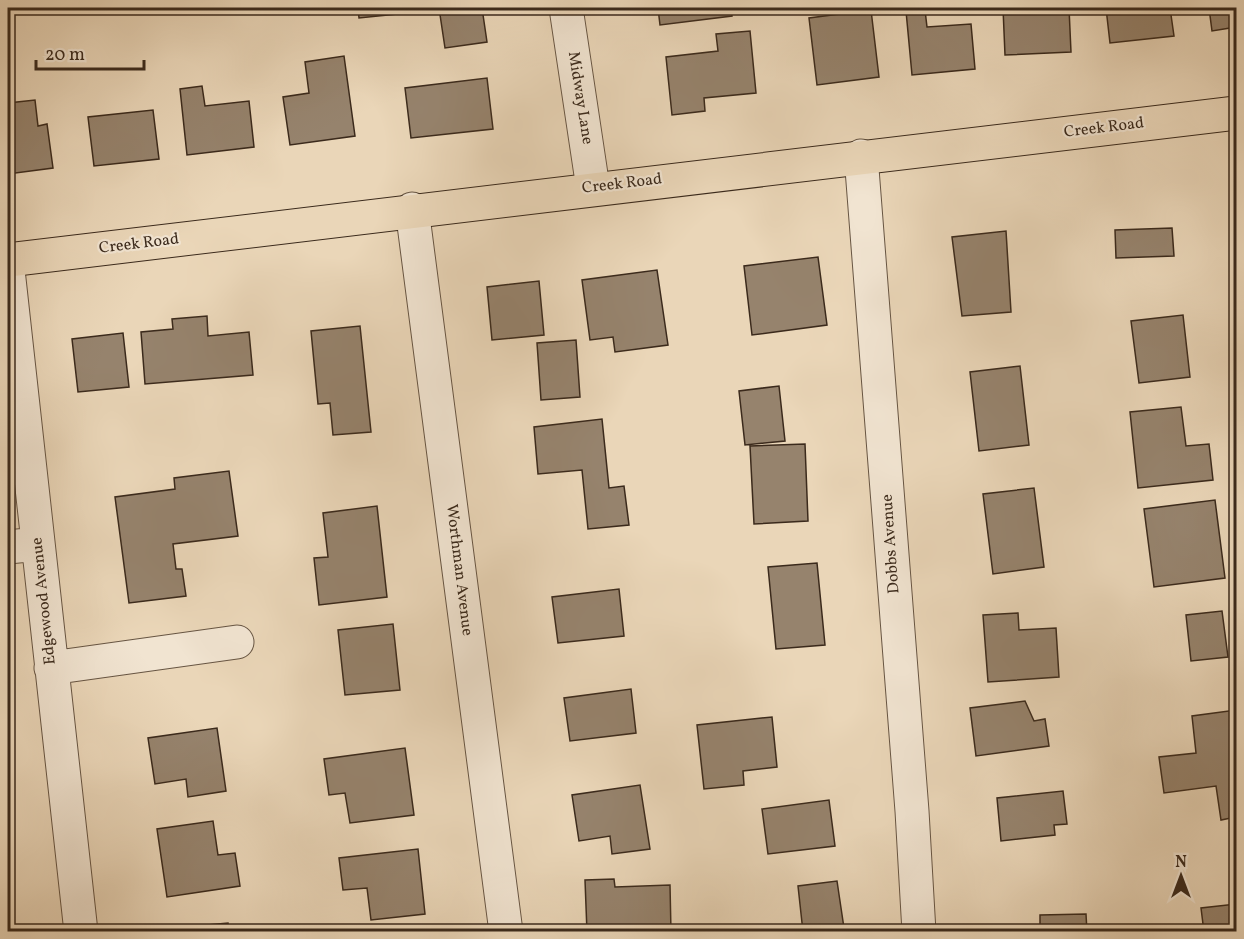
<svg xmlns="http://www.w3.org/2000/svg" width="1244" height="939" font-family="Vollkorn,serif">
	<rect width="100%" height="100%" fill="#ead6b8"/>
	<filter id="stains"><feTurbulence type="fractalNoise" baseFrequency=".00333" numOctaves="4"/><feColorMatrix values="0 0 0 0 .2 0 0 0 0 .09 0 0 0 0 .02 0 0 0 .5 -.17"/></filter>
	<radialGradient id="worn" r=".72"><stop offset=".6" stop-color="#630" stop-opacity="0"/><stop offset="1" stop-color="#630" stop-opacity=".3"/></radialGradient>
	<path fill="#96836d" stroke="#3b2a1c" stroke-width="1.5" d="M 51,8 L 75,8 L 52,11 Z
		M 358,8 L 417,8 L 417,12 L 359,18 Z
		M 439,8 L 482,8 L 487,42 L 445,48 Z
		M 658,8 L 731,8 L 732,16 L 660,25 Z
		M 1003,8 L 1069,8 L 1071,52 L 1005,55 Z
		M 1106,8 L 1170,8 L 1174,36 L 1110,43 Z
		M 1209,8 L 1236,8 L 1236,27 L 1212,31 Z
		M 871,10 L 879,77 L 817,85 L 809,18 Z
		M 925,10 L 927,27 L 971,24 L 975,69 L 912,75 L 906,11 Z
		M 750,31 L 756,93 L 704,98 L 705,111 L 672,115 L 666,57 L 718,51 L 716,34 Z
		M 344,56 L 355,136 L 290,145 L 283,97 L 309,93 L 305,62 Z
		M 487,78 L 493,129 L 411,138 L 405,88 Z
		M 202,86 L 205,106 L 249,101 L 254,147 L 187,155 L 180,89 Z
		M 35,100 L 38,126 L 47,124 L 53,168 L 8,174 L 8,103 Z
		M 153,110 L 159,159 L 94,166 L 88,117 Z
		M 1172,228 L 1174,256 L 1116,258 L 1115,230 Z
		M 1006,231 L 1011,312 L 962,316 L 952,237 Z
		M 818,257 L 827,325 L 752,335 L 744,266 Z
		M 657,270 L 668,345 L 615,352 L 613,337 L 590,340 L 582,280 Z
		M 539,281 L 544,335 L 492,340 L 487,287 Z
		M 1183,315 L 1190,377 L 1139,383 L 1131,321 Z
		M 207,316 L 208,336 L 249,332 L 253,375 L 145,384 L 141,332 L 173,329 L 172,319 Z
		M 360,326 L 371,432 L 333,435 L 330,403 L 318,404 L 311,331 Z
		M 123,333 L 129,387 L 78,392 L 72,339 Z
		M 576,340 L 580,397 L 541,400 L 537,343 Z
		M 1020,366 L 1029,445 L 979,451 L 970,372 Z
		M 779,386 L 785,441 L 745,445 L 739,391 Z
		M 1181,407 L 1186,446 L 1209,444 L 1213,480 L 1138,488 L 1130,412 Z
		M 602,419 L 609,488 L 624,486 L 629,525 L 588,529 L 582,470 L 538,474 L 534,427 Z
		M 805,444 L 808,521 L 754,524 L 750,446 Z
		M 229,471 L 238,536 L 173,544 L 176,569 L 182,569 L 186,596 L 129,603 L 115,497 L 175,489 L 174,478 Z
		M 1034,488 L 1044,567 L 993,574 L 983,494 Z
		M 1215,500 L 1225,578 L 1154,587 L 1144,509 Z
		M 377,506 L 387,597 L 319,605 L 314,558 L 328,557 L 323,513 Z
		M 817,563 L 825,645 L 776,649 L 768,567 Z
		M 619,589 L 624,636 L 558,643 L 552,597 Z
		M 1222,611 L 1228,657 L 1191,661 L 1186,615 Z
		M 1018,613 L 1019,630 L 1056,628 L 1059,677 L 988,682 L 983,615 Z
		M 393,624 L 400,690 L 345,695 L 338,630 Z
		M 631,689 L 636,733 L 570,741 L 564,698 Z
		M 1025,701 L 1034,721 L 1045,719 L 1049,746 L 976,756 L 970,708 Z
		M 1236,710 L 1236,817 L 1221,820 L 1216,786 L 1164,793 L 1159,757 L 1196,753 L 1192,716 Z
		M 772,717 L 777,767 L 743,771 L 744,785 L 704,789 L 697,725 Z
		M 217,728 L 226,791 L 188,797 L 186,779 L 155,784 L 148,738 Z
		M 405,748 L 414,815 L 350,823 L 345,793 L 329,795 L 324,759 Z
		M 640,785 L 650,849 L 612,854 L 610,836 L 579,841 L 572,795 Z
		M 1063,791 L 1067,824 L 1054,825 L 1055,835 L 1001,841 L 997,798 Z
		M 829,800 L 835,846 L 768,854 L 762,809 Z
		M 213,821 L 218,855 L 235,853 L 240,886 L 167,897 L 157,829 Z
		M 418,849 L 425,914 L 371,920 L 367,888 L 343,890 L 339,858 Z
		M 614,879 L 615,887 L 670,885 L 671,932 L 587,932 L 585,880 Z
		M 837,881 L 844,928 L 803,932 L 798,886 Z
		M 1236,904 L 1236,932 L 1204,932 L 1201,908 Z
		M 1086,914 L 1087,932 L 1040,932 L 1040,915 Z
		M 228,923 L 229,932 L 174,932 L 174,928 Z"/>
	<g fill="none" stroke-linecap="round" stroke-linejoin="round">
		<g stroke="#675543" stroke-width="35">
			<path id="minor" d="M 566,8 L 593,188
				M 861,156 L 912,811 L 919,932
				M 412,209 L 506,932
				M 8,270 L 81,932
				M 8,547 L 38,544
				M 51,668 L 237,642"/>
		</g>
		<g stroke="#3b2a1c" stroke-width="35">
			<path id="major" d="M 8,260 L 1236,113"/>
		</g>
		<use href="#minor" stroke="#f1e4d1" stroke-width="33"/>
		<use href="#major" stroke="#ead6b8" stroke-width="33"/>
	</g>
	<g text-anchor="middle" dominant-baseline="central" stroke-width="4.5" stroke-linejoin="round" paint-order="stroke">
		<g font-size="16" fill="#3b2a1c" stroke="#f1e4d1">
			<text transform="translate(580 98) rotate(81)">Midway Lane</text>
			<text transform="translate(1104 128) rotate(-7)">Creek Road</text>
			<text transform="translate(622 184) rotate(-7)">Creek Road</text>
			<text transform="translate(139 244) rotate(-7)">Creek Road</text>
			<text transform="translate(891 544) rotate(-94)">Dobbs Avenue</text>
			<text transform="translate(459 570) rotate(83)">Worthman Avenue</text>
			<text transform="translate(44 601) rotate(-96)">Edgewood Avenue</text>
		</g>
	</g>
	<rect width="1244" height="939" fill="none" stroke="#ead6b8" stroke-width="30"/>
	<rect x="9" y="9" width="1226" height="921" fill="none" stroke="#3b2a1c" stroke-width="3"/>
	<rect x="15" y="15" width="1214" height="909" fill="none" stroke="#3b2a1c" stroke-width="1.5"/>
	<g transform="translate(1181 876)" stroke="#f1e4d1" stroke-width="4.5" paint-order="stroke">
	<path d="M0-4.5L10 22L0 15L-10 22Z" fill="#3b2a1c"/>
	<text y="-9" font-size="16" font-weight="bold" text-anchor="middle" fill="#3b2a1c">N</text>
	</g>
	<path d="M36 60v9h108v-9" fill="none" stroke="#3b2a1c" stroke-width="3"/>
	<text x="45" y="60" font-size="18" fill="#3b2a1c" stroke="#f1e4d1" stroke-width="4.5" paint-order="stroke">20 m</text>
	<rect width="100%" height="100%" filter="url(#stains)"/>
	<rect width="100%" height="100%" fill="url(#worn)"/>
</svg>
